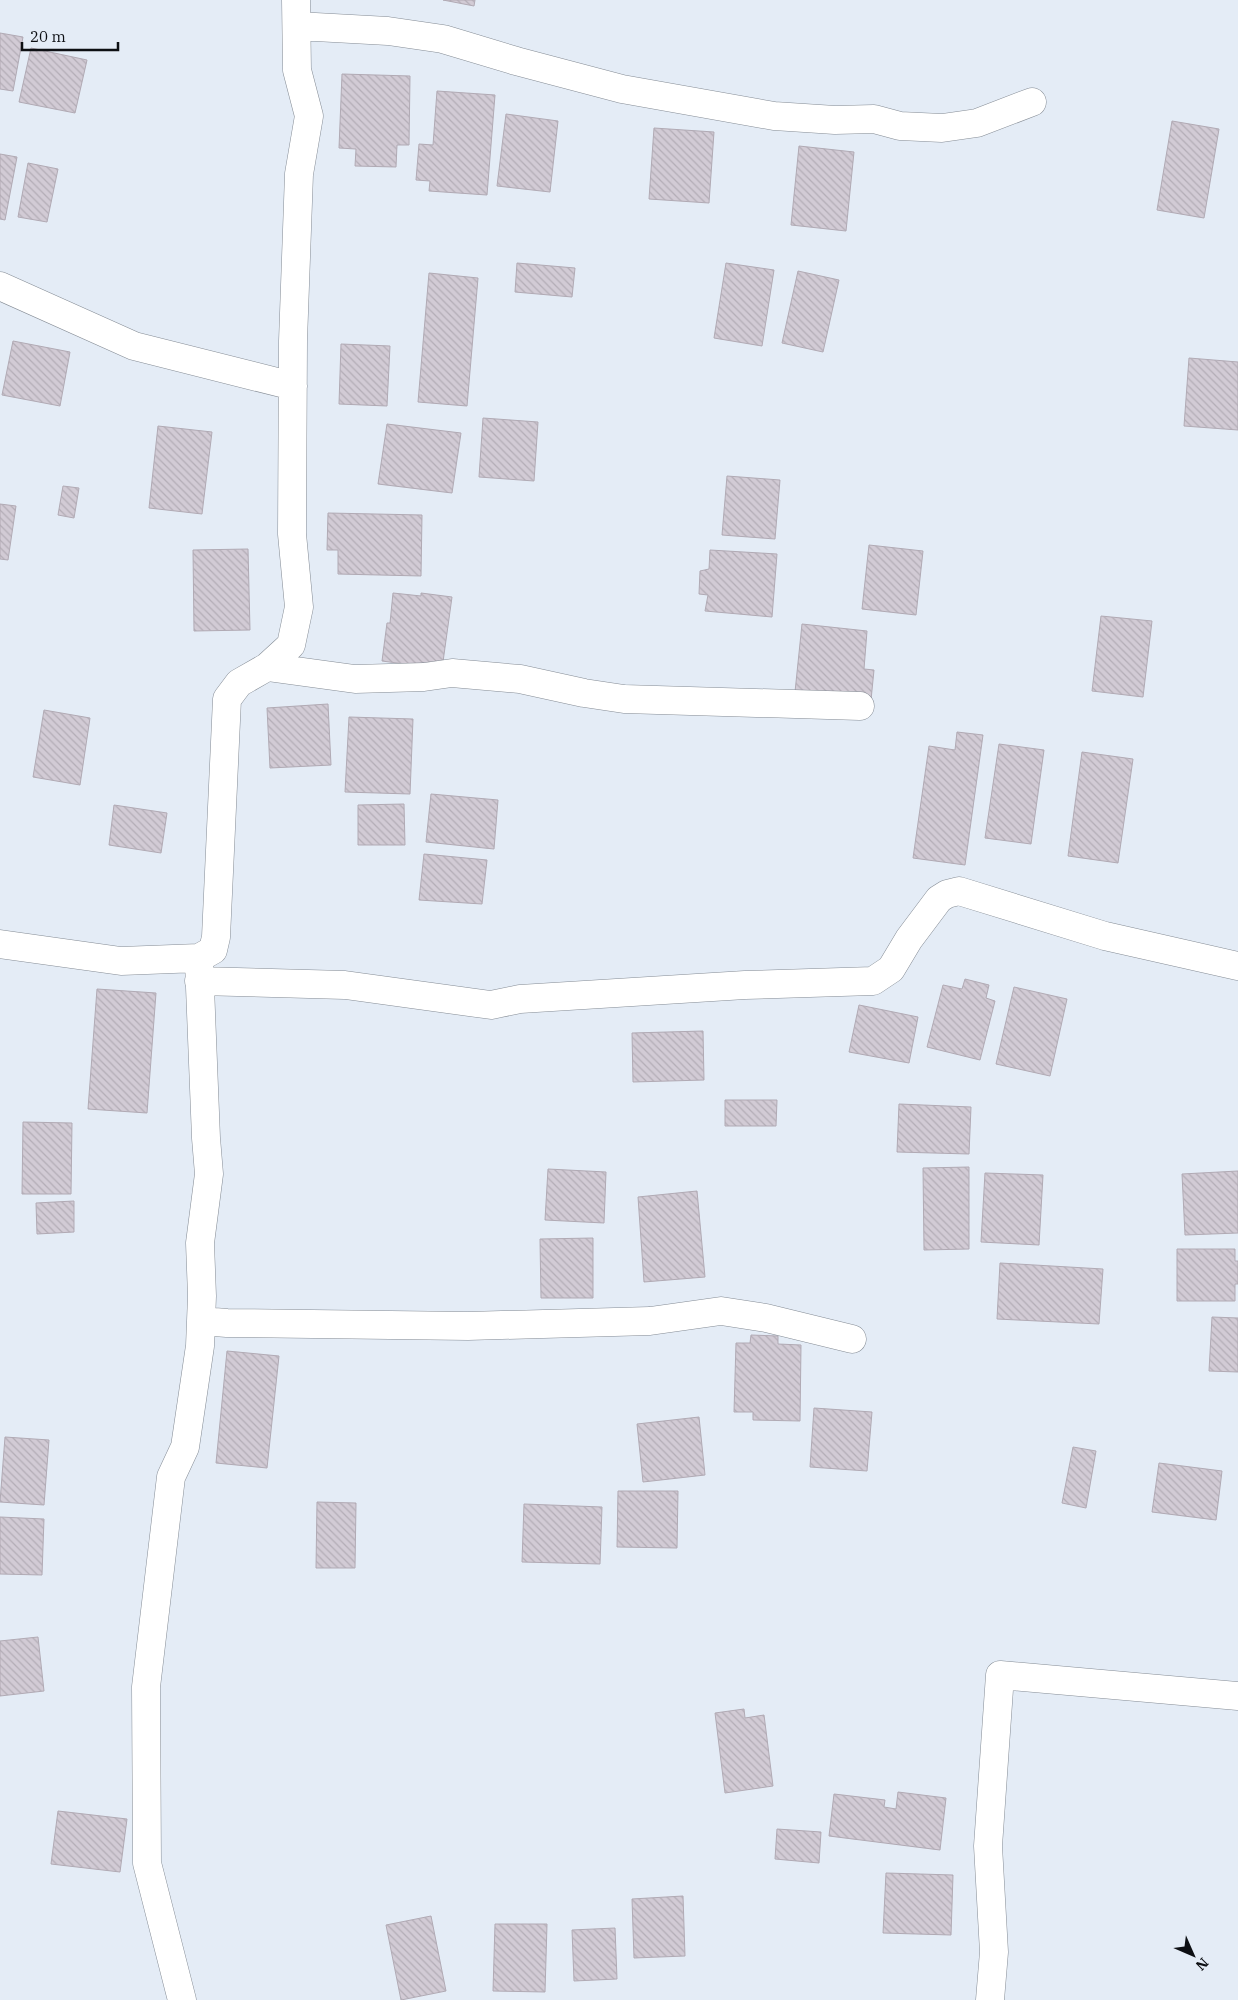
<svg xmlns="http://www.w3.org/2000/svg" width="1238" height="2000" font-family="'IBM Plex Serif',serif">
	<defs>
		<pattern id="building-back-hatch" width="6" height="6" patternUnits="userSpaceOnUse" patternTransform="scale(1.25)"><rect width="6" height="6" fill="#d2cbd5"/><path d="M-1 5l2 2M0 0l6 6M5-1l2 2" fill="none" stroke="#b3adb6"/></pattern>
	</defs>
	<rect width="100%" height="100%" fill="#e4ecf6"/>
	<path fill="url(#building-back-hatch)" stroke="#b1aab4" d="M 443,0 L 475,0 L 474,6 Z
		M 0,33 L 23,37 L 13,91 L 0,89 Z
		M 31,48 L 87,60 L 75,113 L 19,102 Z
		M 342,74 L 410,76 L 409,145 L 397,145 L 396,167 L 355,166 L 356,149 L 339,148 Z
		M 437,91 L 495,95 L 487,195 L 429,191 L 430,181 L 416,180 L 419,144 L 433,145 Z
		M 506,114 L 558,121 L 550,192 L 497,186 Z
		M 1172,121 L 1219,129 L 1204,218 L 1157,210 Z
		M 654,128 L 714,132 L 709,203 L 649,199 Z
		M 799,146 L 854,152 L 846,231 L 791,225 Z
		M 0,154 L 17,157 L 5,220 L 0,219 Z
		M 28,163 L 58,169 L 47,222 L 18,217 Z
		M 517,263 L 575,268 L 572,297 L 515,292 Z
		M 726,263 L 774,270 L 762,346 L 714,338 Z
		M 798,271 L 839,280 L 823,352 L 782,343 Z
		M 429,273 L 478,278 L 467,406 L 418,402 Z
		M 13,341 L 70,352 L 60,406 L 2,395 Z
		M 341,344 L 390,346 L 387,406 L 339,404 Z
		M 1189,358 L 1238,362 L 1238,430 L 1184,426 Z
		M 483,418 L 538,422 L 534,481 L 479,477 Z
		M 387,424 L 461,433 L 452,493 L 378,484 Z
		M 158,426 L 212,432 L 202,514 L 149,508 Z
		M 727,476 L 780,480 L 775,539 L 722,535 Z
		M 63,486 L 79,488 L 74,518 L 58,515 Z
		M 0,504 L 16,506 L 8,560 L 0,559 Z
		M 328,513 L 422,515 L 421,576 L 338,574 L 338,550 L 327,550 Z
		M 869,545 L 923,551 L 916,615 L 862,609 Z
		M 248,549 L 250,630 L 194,631 L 193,550 Z
		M 710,550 L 777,554 L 772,617 L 705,611 L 708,595 L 699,594 L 700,571 L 709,569 Z
		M 393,593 L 421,596 L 421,593 L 452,597 L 442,669 L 382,661 L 387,623 L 390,623 Z
		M 1101,616 L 1152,621 L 1143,697 L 1092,691 Z
		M 802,624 L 867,631 L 864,669 L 874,670 L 871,700 L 795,692 Z
		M 328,704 L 331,765 L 270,768 L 267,708 Z
		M 44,710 L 90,718 L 80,785 L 33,777 Z
		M 349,717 L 413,719 L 410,794 L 345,792 Z
		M 957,732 L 983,735 L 965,865 L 913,858 L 929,746 L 955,750 Z
		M 999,744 L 1044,750 L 1031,844 L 985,838 Z
		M 1082,752 L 1133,759 L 1118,863 L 1068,856 Z
		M 431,794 L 498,800 L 494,849 L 426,842 Z
		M 404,804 L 405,845 L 358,845 L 358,805 Z
		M 114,805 L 167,813 L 161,853 L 109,845 Z
		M 424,854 L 487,860 L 482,904 L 419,900 Z
		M 965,979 L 989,985 L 986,998 L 995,1001 L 980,1060 L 927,1047 L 943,985 L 962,989 Z
		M 1014,987 L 1067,999 L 1050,1076 L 996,1064 Z
		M 97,989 L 156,993 L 147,1113 L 88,1109 Z
		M 859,1005 L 918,1017 L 909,1063 L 849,1052 Z
		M 703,1031 L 704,1080 L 633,1082 L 632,1033 Z
		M 725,1100 L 777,1100 L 776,1126 L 725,1126 Z
		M 899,1104 L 971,1107 L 969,1154 L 897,1152 Z
		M 23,1122 L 72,1123 L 71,1194 L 22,1194 Z
		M 969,1167 L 969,1249 L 924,1250 L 923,1168 Z
		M 548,1169 L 606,1172 L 604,1223 L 545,1220 Z
		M 1238,1171 L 1238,1233 L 1185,1235 L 1182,1174 Z
		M 985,1173 L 1043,1175 L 1039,1245 L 981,1242 Z
		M 697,1191 L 705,1277 L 644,1282 L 638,1197 Z
		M 74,1201 L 74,1232 L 37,1234 L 36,1203 Z
		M 593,1238 L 593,1298 L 541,1298 L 540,1239 Z
		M 1177,1249 L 1235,1249 L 1235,1261 L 1238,1261 L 1238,1284 L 1235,1284 L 1235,1301 L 1177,1301 Z
		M 1000,1263 L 1103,1269 L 1099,1324 L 997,1319 Z
		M 1212,1317 L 1238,1318 L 1238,1372 L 1209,1371 Z
		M 751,1335 L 778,1336 L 778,1344 L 801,1345 L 800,1421 L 753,1420 L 753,1412 L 734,1412 L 736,1343 L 750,1343 Z
		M 227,1351 L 279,1356 L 267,1468 L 216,1463 Z
		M 814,1408 L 872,1412 L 867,1471 L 810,1467 Z
		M 699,1417 L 705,1475 L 643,1482 L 637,1424 Z
		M 5,1437 L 49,1440 L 44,1505 L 0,1502 Z
		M 1073,1447 L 1096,1451 L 1086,1508 L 1062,1503 Z
		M 1159,1463 L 1222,1471 L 1216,1520 L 1152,1512 Z
		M 618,1491 L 678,1491 L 677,1548 L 617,1547 Z
		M 317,1502 L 356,1503 L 355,1568 L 316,1568 Z
		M 524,1504 L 602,1507 L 600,1564 L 522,1562 Z
		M 0,1517 L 44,1519 L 42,1575 L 0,1574 Z
		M 38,1637 L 44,1691 L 0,1696 L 0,1641 Z
		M 744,1709 L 745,1718 L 764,1715 L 773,1786 L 725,1793 L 715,1713 Z
		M 898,1792 L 946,1798 L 940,1850 L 829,1836 L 834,1794 L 885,1800 L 884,1807 L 896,1809 Z
		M 58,1811 L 127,1819 L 120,1872 L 51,1864 Z
		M 777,1829 L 821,1832 L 819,1863 L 775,1859 Z
		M 886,1873 L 953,1875 L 951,1935 L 883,1933 Z
		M 683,1896 L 685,1956 L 634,1958 L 632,1899 Z
		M 431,1916 L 446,1991 L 401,2000 L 386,1925 Z
		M 495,1924 L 547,1924 L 545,1992 L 493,1991 Z
		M 615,1928 L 617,1979 L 574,1981 L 572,1930 Z"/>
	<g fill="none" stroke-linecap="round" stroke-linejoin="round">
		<g stroke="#858c95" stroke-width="29">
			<path id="minor" d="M 297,26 L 388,31 L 443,39 L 516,61 L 622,89 L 774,116 L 835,120 L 874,119 L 900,126 L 942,128 L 977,123 L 1032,102
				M 0,286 L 134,346 L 293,386
				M 267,667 L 355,679 L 424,677 L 452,673 L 520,679 L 584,693 L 624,699 L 860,706
				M 0,944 L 121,961 L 199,958 L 213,950 L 216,937 L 227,699 L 239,683 L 267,667 L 291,645 L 299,607 L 292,534 L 293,341 L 299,174 L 309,116 L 297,70 L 296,0
				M 199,981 L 345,985 L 491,1005 L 520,999 L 745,985 L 873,981 L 891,969 L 909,939 L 939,899 L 947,894 L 959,891 L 1105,936 L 1238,966
				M 201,1321 L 227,1323 L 468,1326 L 650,1321 L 721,1311 L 766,1318 L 852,1339
				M 182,2000 L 147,1863 L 146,1687 L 171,1477 L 185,1447 L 200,1346 L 202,1296 L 200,1243 L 209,1174 L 206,1138 L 199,962
				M 990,2000 L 994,1952 L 988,1846 L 1000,1675 L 1238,1696"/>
		</g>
		<use href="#minor" stroke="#fff" stroke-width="28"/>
	</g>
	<g transform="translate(1193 1955) rotate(135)" stroke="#e4ecf6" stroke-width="4" paint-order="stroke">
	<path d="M0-4L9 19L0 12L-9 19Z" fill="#0d0f13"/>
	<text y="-8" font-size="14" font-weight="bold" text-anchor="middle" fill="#0d0f13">N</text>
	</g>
	<path d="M22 42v8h96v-8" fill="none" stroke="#0d0f13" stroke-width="2.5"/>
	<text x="30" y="42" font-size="15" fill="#0d0f13" stroke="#e4ecf6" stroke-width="4" paint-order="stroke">20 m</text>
</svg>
